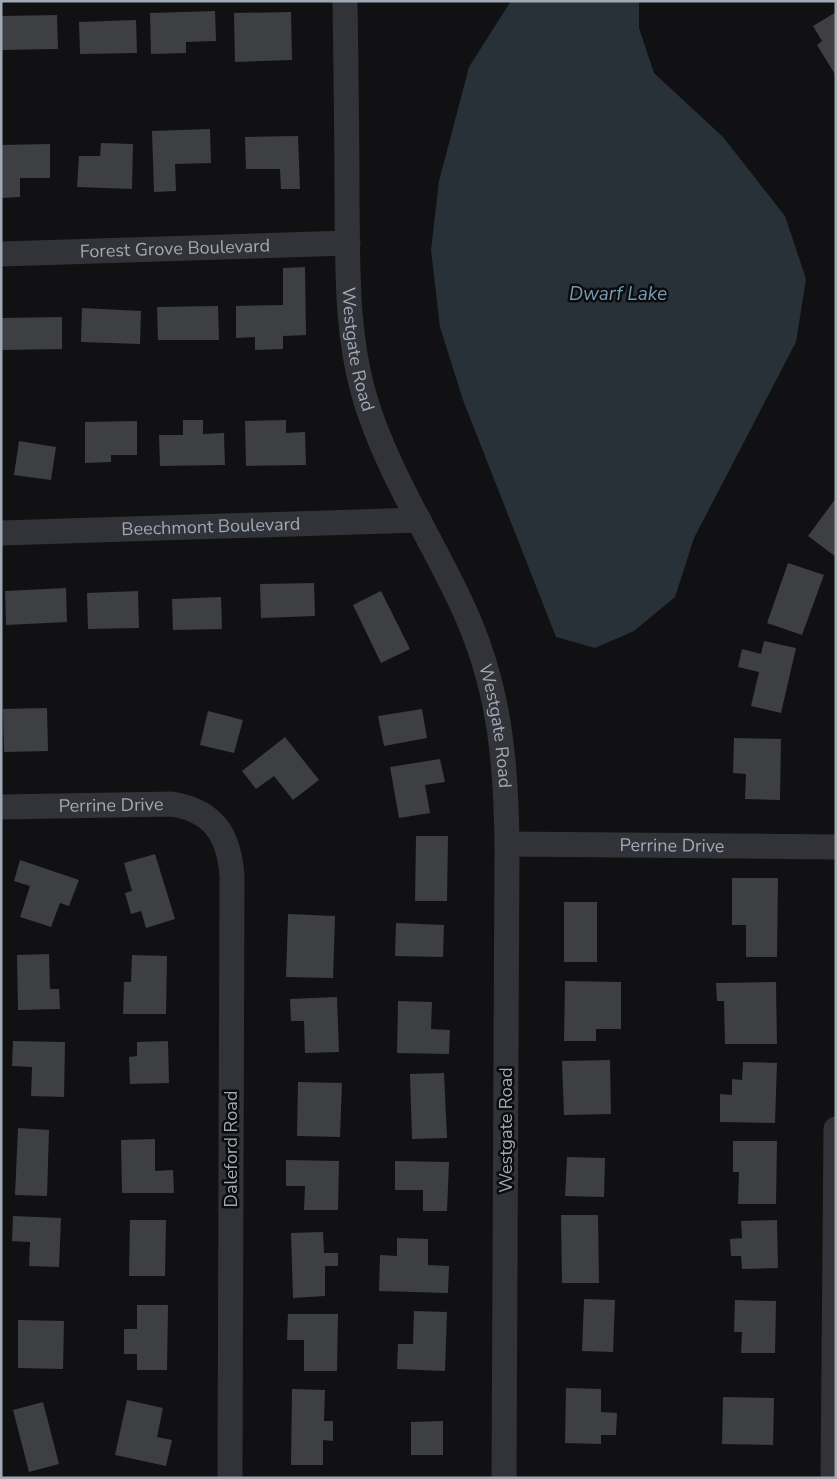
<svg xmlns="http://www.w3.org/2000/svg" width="837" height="1479" font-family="'Nunito Sans',sans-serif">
	<rect width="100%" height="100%" fill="#111113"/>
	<path fill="#273137" d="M 511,1 L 639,1 L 639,28 L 654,73 L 723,137 L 785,216 L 806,279 L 796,342 L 694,538 L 675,597 L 634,631 L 595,648 L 556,637 L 463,400 L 440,327 L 431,250 L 439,181 L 469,67 Z"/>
	<path fill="#3d3f43" d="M 215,11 L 216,41 L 186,42 L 186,53 L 151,54 L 150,13 Z
		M 291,12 L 292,60 L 235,62 L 234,13 Z
		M 836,12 L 836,76 L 817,45 L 822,41 L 813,26 Z
		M 57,15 L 58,49 L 1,50 L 1,16 Z
		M 136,20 L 137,53 L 80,54 L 79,22 Z
		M 210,129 L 211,163 L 175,164 L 176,191 L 154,192 L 152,131 Z
		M 298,136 L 300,189 L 281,189 L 280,169 L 246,169 L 245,137 Z
		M 101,143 L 133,144 L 132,189 L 77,187 L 79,156 L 100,156 Z
		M 50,144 L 50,178 L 20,178 L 20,197 L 1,198 L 1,145 Z
		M 305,267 L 306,335 L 283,336 L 283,349 L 255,350 L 255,337 L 236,338 L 236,306 L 283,305 L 283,268 Z
		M 218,306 L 219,340 L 158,340 L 157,307 Z
		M 82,308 L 141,311 L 140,344 L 81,342 Z
		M 62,317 L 62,349 L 1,350 L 1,318 Z
		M 183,420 L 203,420 L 203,434 L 224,433 L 225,465 L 160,466 L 159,435 L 183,435 Z
		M 286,420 L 286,433 L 305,432 L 306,465 L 246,466 L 245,421 Z
		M 137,421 L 137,455 L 111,455 L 111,462 L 85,463 L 85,422 Z
		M 19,441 L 56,447 L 51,480 L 14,475 Z
		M 836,498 L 836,557 L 808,536 Z
		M 788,563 L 824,575 L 802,635 L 767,623 Z
		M 314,583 L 315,616 L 261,618 L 260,584 Z
		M 66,588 L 67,622 L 6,625 L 5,591 Z
		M 138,591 L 139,628 L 88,629 L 87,593 Z
		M 381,591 L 410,649 L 381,663 L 353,605 Z
		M 221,597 L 222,629 L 173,630 L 172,599 Z
		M 764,641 L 796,648 L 781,713 L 751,706 L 759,672 L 738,667 L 742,649 L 761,654 Z
		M 47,708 L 48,751 L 4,752 L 3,709 Z
		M 422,709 L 427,738 L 384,746 L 378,716 Z
		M 208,711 L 243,720 L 234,753 L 200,745 Z
		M 285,737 L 319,780 L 293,800 L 274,776 L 256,789 L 242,771 Z
		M 734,738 L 781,739 L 780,800 L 745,799 L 746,774 L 733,773 Z
		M 440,759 L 445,782 L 425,785 L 430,813 L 399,818 L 390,767 Z
		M 416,836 L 448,836 L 447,901 L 415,901 Z
		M 155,854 L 175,919 L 146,928 L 141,911 L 131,914 L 125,893 L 132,891 L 124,863 Z
		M 20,860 L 79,880 L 69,906 L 60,903 L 51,927 L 20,917 L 30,886 L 14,881 Z
		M 732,878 L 778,878 L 777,957 L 746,957 L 746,925 L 732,925 Z
		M 564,902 L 597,902 L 597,962 L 564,962 Z
		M 288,914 L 335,916 L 333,978 L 286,977 Z
		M 396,923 L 444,925 L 443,957 L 395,956 Z
		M 49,954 L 50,989 L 59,989 L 60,1009 L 18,1010 L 17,955 Z
		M 132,955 L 167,956 L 166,1014 L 123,1014 L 124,982 L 131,982 Z
		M 565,981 L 621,982 L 621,1029 L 596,1029 L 596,1041 L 564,1041 Z
		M 776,982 L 777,1044 L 725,1044 L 724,1001 L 717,1001 L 716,983 Z
		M 337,997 L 339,1052 L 305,1053 L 304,1021 L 291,1021 L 290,999 Z
		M 398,1001 L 432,1002 L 431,1029 L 450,1030 L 449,1054 L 397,1053 Z
		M 13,1041 L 65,1042 L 64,1097 L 31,1096 L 32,1067 L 12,1066 Z
		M 168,1041 L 169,1083 L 130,1084 L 129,1057 L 137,1056 L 137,1042 Z
		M 610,1060 L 611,1114 L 564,1115 L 562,1061 Z
		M 743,1062 L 777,1063 L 775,1123 L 720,1122 L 720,1094 L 732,1095 L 732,1079 L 742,1080 Z
		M 444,1073 L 447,1138 L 412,1139 L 410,1074 Z
		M 298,1082 L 342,1083 L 340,1137 L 297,1136 Z
		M 18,1128 L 49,1130 L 47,1196 L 15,1195 Z
		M 155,1139 L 155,1171 L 173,1170 L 174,1193 L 122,1193 L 121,1140 Z
		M 733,1141 L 777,1141 L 776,1204 L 738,1204 L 739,1172 L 733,1172 Z
		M 567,1157 L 605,1158 L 604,1197 L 565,1196 Z
		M 286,1160 L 339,1161 L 338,1210 L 304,1210 L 305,1186 L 286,1186 Z
		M 395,1161 L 449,1162 L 447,1211 L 423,1211 L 423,1190 L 395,1190 Z
		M 561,1215 L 598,1215 L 599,1283 L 562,1283 Z
		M 13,1216 L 61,1218 L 59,1267 L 29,1266 L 30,1242 L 12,1241 Z
		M 130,1220 L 166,1220 L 165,1276 L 129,1276 Z
		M 777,1220 L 778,1268 L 742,1269 L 741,1256 L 731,1256 L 730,1239 L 742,1238 L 741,1221 Z
		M 323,1232 L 324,1253 L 338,1253 L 338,1266 L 325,1266 L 325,1296 L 293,1298 L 291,1233 Z
		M 397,1238 L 428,1239 L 428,1265 L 449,1266 L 448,1293 L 379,1291 L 380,1255 L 397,1256 Z
		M 584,1299 L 615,1300 L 613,1352 L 582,1351 Z
		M 735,1300 L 776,1301 L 775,1353 L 741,1353 L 742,1332 L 734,1332 Z
		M 137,1305 L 168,1305 L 167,1370 L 137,1370 L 137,1354 L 124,1354 L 124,1329 L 137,1329 Z
		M 414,1311 L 447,1312 L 445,1371 L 397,1369 L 398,1344 L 413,1344 Z
		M 288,1314 L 338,1314 L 337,1371 L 304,1371 L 304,1340 L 287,1340 Z
		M 18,1320 L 64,1321 L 63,1369 L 18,1368 Z
		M 566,1388 L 601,1389 L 601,1412 L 617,1413 L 616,1435 L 601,1435 L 601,1444 L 565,1443 Z
		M 292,1389 L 325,1390 L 324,1421 L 333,1421 L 333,1441 L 323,1440 L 323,1465 L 291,1465 Z
		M 723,1397 L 774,1398 L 773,1445 L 722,1444 Z
		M 127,1400 L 163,1408 L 157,1437 L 172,1440 L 166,1466 L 115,1455 Z
		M 43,1402 L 59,1464 L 29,1472 L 13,1410 Z
		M 443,1421 L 443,1455 L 411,1455 L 411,1422 Z"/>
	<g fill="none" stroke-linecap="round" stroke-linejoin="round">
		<g stroke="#323338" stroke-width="25">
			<path id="s1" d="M 345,1 C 346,69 347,136 347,203 C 348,268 346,332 364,395 C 385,468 430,536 462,605 C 499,684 506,758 507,844 L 504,1478"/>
			<path id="s2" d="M 1,254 L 348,243"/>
			<path id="s3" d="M 1,533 L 419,520"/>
			<path id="s4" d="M 1,807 L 172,804 C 214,811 229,835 232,876 L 230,1478"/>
			<path id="s5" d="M 507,844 L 836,847"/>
			<path d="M 833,1478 L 836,1129"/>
		</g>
	</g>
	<g text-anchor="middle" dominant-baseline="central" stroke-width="5" stroke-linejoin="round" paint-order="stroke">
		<g font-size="18" fill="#a1a9b5" stroke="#0c0c0e">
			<text stroke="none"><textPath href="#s2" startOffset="174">Forest Grove Boulevard</textPath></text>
			<text stroke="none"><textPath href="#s1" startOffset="349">Westgate Road</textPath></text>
			<text stroke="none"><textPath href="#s3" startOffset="210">Beechmont Boulevard</textPath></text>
			<text stroke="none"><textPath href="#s1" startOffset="754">Westgate Road</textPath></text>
			<text stroke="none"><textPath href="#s4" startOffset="110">Perrine Drive</textPath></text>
			<text stroke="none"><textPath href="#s5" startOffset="165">Perrine Drive</textPath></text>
			<text transform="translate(506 1130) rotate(-90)">Westgate Road</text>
			<text transform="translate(231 1149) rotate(-90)">Daleford Road</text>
		</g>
		<g font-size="19" font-style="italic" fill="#749bb3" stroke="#0c0c0e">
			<text x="618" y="294">Dwarf Lake</text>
		</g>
	</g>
	<rect width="837" height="1479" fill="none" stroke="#a1a9b5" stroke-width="5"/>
</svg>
